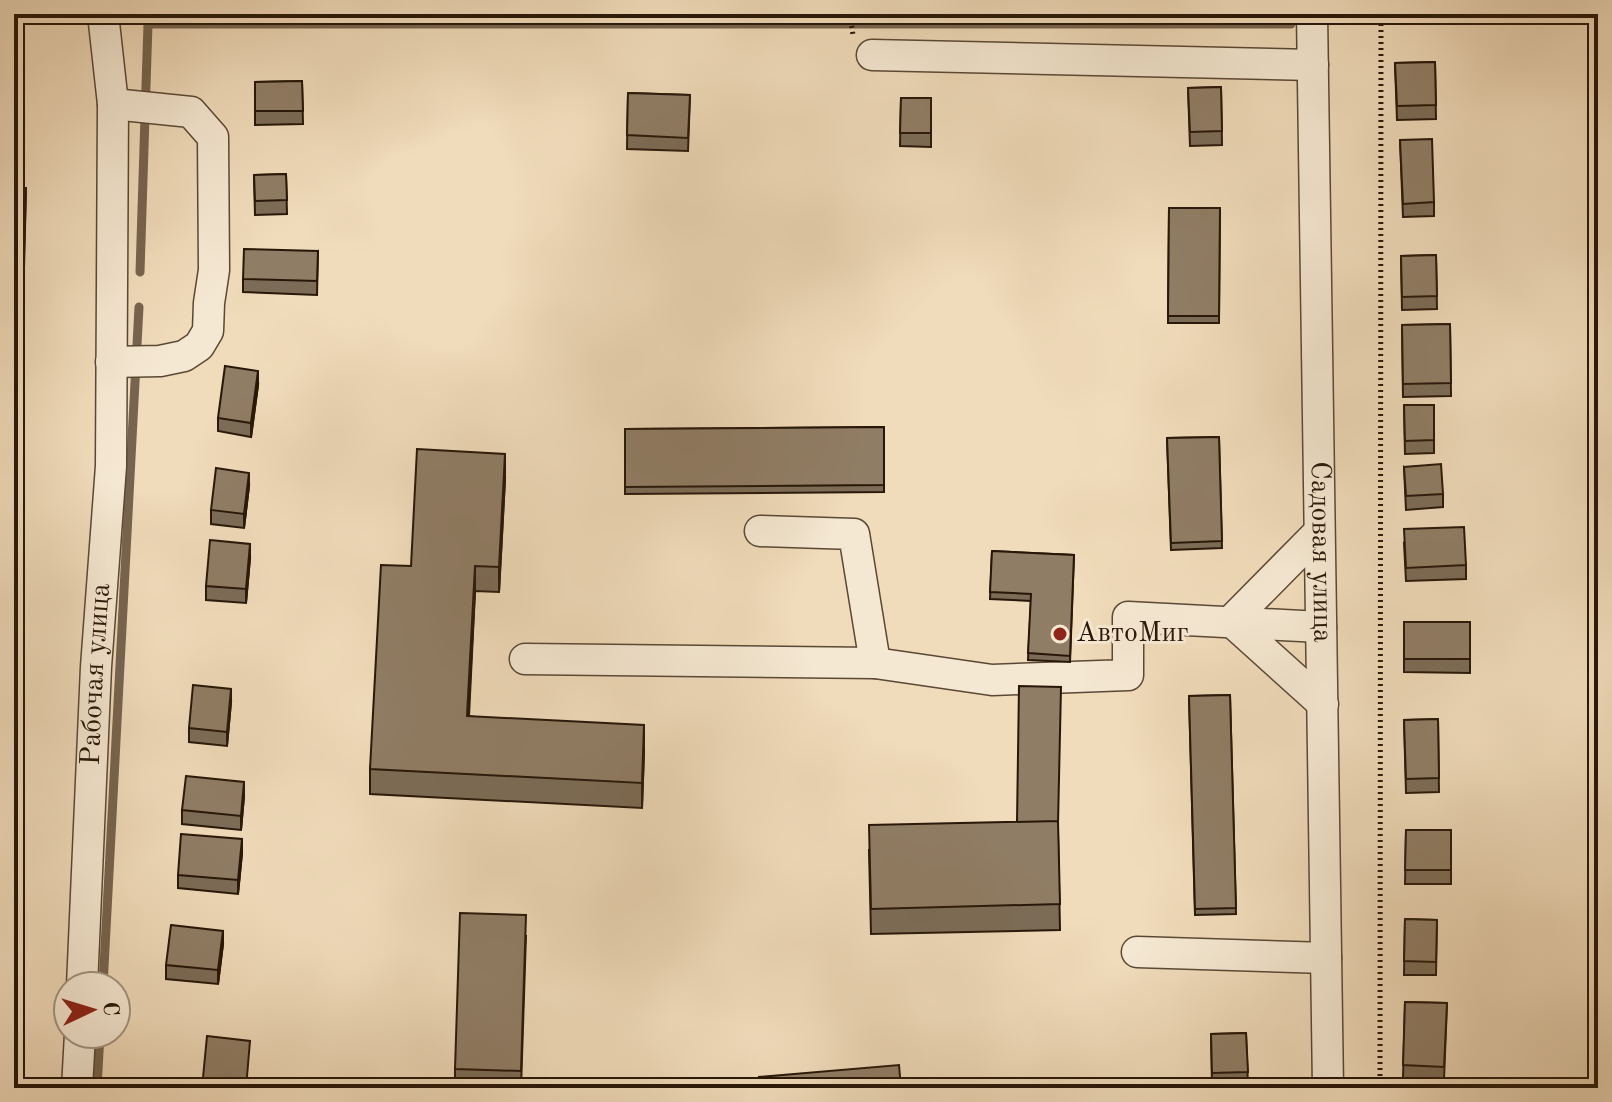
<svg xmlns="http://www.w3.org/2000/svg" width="1612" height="1102" font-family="'Old Standard TT',serif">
	<rect width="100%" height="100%" fill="#f0dbba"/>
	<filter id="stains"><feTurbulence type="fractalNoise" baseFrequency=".0025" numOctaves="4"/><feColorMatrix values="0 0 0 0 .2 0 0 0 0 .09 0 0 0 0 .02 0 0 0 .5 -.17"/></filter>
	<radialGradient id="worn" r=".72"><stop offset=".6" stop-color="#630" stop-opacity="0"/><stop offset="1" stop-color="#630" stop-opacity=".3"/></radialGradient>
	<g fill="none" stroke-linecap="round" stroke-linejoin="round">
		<path stroke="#77644f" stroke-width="9" d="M 1333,20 L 1364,16
			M 140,272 L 148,24 L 1291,24
			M 103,986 L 139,307
			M 97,1088 L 100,1034"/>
		<g stroke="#5a4835" stroke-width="33">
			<g id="minor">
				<path id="s1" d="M 1312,14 L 1328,1088"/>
				<path d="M 872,55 L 1313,65"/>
				<path d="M 111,362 L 160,361 L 184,356 L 199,346 L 208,331 L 209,303 L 214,270 L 213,137 L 191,112 L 113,104"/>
				<path d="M 760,531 L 854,534 L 875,663"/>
				<path d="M 1318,533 L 1231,621 L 1323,704"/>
				<path d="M 525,659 L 875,663 L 992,680 L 1128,675 L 1128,617 L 1321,627"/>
				<path d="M 1137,952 L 1326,958"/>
				<path id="s2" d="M 82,986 L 96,667 L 111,466 L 113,104 L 103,14"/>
				<path d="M 77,1088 L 80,1034"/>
			</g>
		</g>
		<path stroke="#281709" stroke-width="5" stroke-dasharray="2 4" stroke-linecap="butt" d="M 850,14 L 853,35
			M 1380,1088 L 1381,14"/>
		<use href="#minor" stroke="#f5e8d2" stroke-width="30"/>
	</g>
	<path fill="#7c6c57" stroke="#281709" stroke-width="2" d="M 14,27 L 23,27 L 21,80 L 14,80 Z
		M 1435,62 L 1436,119 L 1397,120 L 1395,63 Z
		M 302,81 L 303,124 L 255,125 L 255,82 Z
		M 1221,87 L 1222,145 L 1190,146 L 1188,88 Z
		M 628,93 L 690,95 L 688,151 L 627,149 Z
		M 901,98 L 931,98 L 931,147 L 900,146 Z
		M 14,101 L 17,101 L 16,152 L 14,152 Z
		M 1400,140 L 1434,202 L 1434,216 L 1403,217 Z
		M 286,174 L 287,214 L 255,215 L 254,175 Z
		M 14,188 L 26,188 L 24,269 L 14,269 Z
		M 1169,208 L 1220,208 L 1219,323 L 1168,323 Z
		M 318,251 L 317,295 L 243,292 L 243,279 Z
		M 1436,255 L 1437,309 L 1402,310 L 1401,256 Z
		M 1450,324 L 1451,396 L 1403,397 L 1402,325 Z
		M 14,325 L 19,338 L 16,410 L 14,410 Z
		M 258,385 L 251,437 L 218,431 L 218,418 Z
		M 1404,405 L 1434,405 L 1434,453 L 1405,454 Z
		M 884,427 L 884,492 L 625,494 L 625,429 Z
		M 1219,437 L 1222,548 L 1171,550 L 1167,438 Z
		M 1404,467 L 1443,494 L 1443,507 L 1406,510 Z
		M 505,479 L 499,592 L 475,591 L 469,716 L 644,751 L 642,808 L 370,794 L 370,769 L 411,566 Z
		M 249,486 L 244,528 L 211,524 L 211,510 Z
		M 1404,543 L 1466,565 L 1466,579 L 1406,581 Z
		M 992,551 L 1074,555 L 1070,662 L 1028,660 L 1031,601 L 990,599 Z
		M 250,558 L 246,603 L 206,600 L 206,586 Z
		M 1404,622 L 1470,622 L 1470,673 L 1404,672 Z
		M 1230,695 L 1236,914 L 1195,915 L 1189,696 Z
		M 231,702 L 227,746 L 189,742 L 189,728 Z
		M 1438,719 L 1439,792 L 1406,793 L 1404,720 Z
		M 244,796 L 241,830 L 182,824 L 182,810 Z
		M 1406,830 L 1451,830 L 1451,884 L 1405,884 Z
		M 1058,833 L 1060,930 L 871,934 L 869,850 Z
		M 242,853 L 238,894 L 178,888 L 178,875 Z
		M 1405,919 L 1437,920 L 1436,975 L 1404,975 Z
		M 526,935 L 521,1088 L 455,1088 L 455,1069 Z
		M 223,944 L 218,984 L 166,979 L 166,965 Z
		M 1405,1002 L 1447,1003 L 1444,1080 L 1403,1078 Z
		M 1246,1033 L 1248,1085 L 1212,1086 L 1211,1034 Z"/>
	<path fill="#655847" stroke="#281709" stroke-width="2" d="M 258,371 L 258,385 L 251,437 L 251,423 Z
		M 505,454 L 505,479 L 499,592 L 499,567 Z
		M 249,473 L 249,486 L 244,528 L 244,514 Z
		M 250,544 L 250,558 L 246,603 L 246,589 Z
		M 475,566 L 475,591 L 467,741 L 467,716 Z
		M 231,689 L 231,702 L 227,746 L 227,732 Z
		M 644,725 L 644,751 L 642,808 L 642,783 Z
		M 244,782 L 244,796 L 241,830 L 241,816 Z
		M 242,839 L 242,853 L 238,894 L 238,880 Z
		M 223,931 L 223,944 L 218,984 L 218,970 Z"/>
	<path fill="#907d65" stroke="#281709" stroke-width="2" d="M 14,27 L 23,27 L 21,66 L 14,66 Z
		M 1435,62 L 1436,105 L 1397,106 L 1395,63 Z
		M 302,81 L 303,111 L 255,111 L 255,82 Z
		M 1221,87 L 1222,131 L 1190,132 L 1188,88 Z
		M 628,93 L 690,95 L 688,138 L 627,135 Z
		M 901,98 L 931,98 L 931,133 L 900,133 Z
		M 14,101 L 17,101 L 16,138 L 14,138 Z
		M 1432,139 L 1434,202 L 1403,204 L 1400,140 Z
		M 286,174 L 287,200 L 255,201 L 254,175 Z
		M 14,188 L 26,188 L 24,255 L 14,255 Z
		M 1169,208 L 1220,208 L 1219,316 L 1168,316 Z
		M 244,249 L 318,251 L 317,281 L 243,279 Z
		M 1436,255 L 1437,296 L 1402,297 L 1401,256 Z
		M 1450,324 L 1451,383 L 1403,384 L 1402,325 Z
		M 14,325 L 19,325 L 16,396 L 14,396 Z
		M 225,366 L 258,371 L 251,423 L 218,418 Z
		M 1404,405 L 1434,405 L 1434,440 L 1405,441 Z
		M 884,427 L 884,485 L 625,487 L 625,429 Z
		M 1219,437 L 1222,541 L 1171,543 L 1167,438 Z
		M 417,449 L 505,454 L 499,567 L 475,566 L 467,716 L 644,725 L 642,783 L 370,769 L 381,565 L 411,566 Z
		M 1441,464 L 1443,494 L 1406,496 L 1404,467 Z
		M 216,468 L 249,473 L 244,514 L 211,510 Z
		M 1464,527 L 1466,565 L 1406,568 L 1404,529 Z
		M 210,540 L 250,544 L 246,589 L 206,586 Z
		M 992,551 L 1074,555 L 1070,656 L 1028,653 L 1031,594 L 990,592 Z
		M 1404,622 L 1470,622 L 1470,659 L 1404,659 Z
		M 193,685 L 231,689 L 227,732 L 189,728 Z
		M 1019,686 L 1061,687 L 1058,824 L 1058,821 L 1017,822 Z
		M 1230,695 L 1236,908 L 1195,909 L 1189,696 Z
		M 1438,719 L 1439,778 L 1406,779 L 1404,720 Z
		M 186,776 L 244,782 L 241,816 L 182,810 Z
		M 1058,821 L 1060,904 L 871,909 L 869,825 Z
		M 1406,830 L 1451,830 L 1451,870 L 1405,870 Z
		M 181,834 L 242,839 L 238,880 L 178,875 Z
		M 460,913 L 526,915 L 521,1071 L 455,1069 Z
		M 1405,919 L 1437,920 L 1436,962 L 1404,961 Z
		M 171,925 L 223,931 L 218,970 L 166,965 Z
		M 1405,1002 L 1447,1003 L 1444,1067 L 1403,1065 Z
		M 1246,1033 L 1248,1072 L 1212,1073 L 1211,1034 Z
		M 207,1036 L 250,1041 L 246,1088 L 202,1088 Z
		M 899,1065 L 901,1088 L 760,1088 L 759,1077 Z"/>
	<circle fill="#8f2418" stroke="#f5e8d2" stroke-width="3" cx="1060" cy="634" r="8"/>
	<g text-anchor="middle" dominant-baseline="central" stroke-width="6" stroke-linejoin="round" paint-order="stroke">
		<g font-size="28" fill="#281709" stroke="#f5e8d2">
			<text stroke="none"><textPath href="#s1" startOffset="538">Садовая улица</textPath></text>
			<text stroke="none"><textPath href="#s2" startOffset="312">Рабочая улица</textPath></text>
		</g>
		<g font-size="28" fill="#281709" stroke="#f5e8d2" text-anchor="start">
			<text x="1076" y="634">АвтоМиг</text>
		</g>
	</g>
	<rect width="1612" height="1102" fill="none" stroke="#f0dbba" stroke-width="48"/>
	<rect x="16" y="16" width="1580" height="1070" fill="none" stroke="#281709" stroke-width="4"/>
	<rect x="24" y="24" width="1564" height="1054" fill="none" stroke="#281709" stroke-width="2"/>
	<g transform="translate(92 1010) rotate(86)"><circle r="38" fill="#f5e8d2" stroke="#a39482" stroke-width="2"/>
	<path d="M0-6L14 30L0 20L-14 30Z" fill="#8f2418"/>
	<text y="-12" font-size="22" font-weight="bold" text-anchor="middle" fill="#281709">С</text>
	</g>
	<rect width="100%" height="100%" filter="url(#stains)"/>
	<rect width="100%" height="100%" fill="url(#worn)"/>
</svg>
